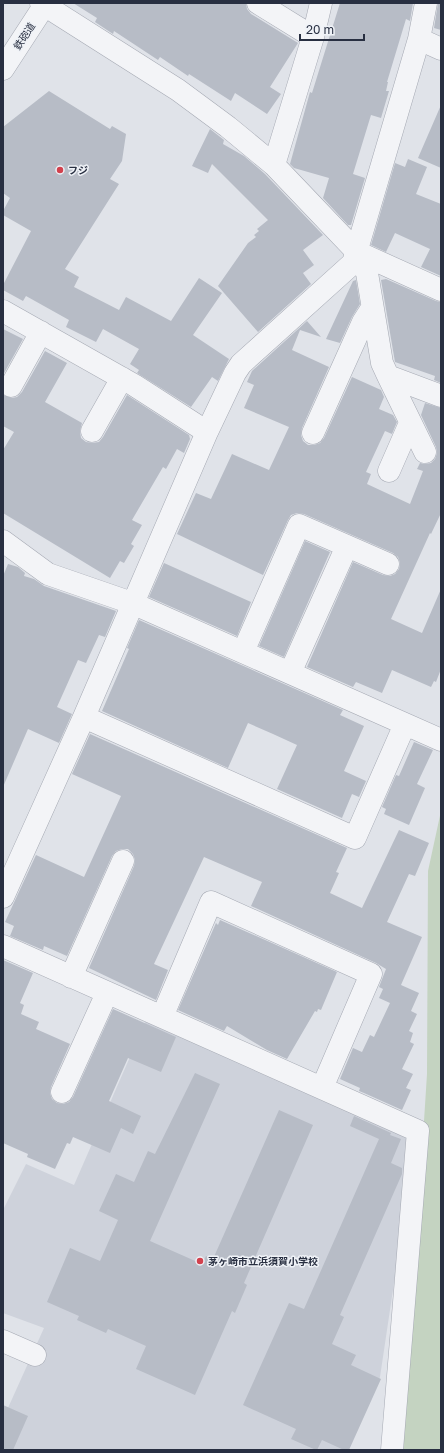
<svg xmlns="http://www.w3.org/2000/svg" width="444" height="1453" font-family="'Golos Text','Noto Sans JP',sans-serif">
	<rect width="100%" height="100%" fill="#e0e3e9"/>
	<path fill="#ced2db" d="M 147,1018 L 415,1142 L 380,1377 L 348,1449 L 350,1450 L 3,1450 L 3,1419 L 44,1328 L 3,1313 L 3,1210 L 26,1164 L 74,1185 Z"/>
	<path fill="#c4d3c1" d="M 441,811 L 441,1450 L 403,1450 L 427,1074 L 428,871 Z"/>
	<path fill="#b7bcc6" d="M 73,3 L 246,3 L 247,9 L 251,14 L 298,43 L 270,87 L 281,94 L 267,114 L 235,93 L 231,101 L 189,74 L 188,76 L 160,57 L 158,60 L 114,31 L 113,34 L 95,22 L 97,18 Z
		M 340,3 L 413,3 L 410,21 L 406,19 L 387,82 L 388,82 L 386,91 L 389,91 L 381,118 L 371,115 L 353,174 L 365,178 L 351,225 L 348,225 L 323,198 L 329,178 L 294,168 L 290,164 L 310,92 L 312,93 Z
		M 438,3 L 441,3 L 441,30 L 434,28 Z
		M 49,91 L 110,129 L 112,126 L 126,134 L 122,161 L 110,179 L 119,184 L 65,269 L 79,277 L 74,287 L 119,310 L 126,297 L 171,321 L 199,278 L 222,293 L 193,335 L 229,359 L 218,381 L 212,377 L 191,407 L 137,373 L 139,370 L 130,364 L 139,349 L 103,329 L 96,342 L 66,327 L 69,320 L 26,296 L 23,301 L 3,290 L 3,285 L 31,231 L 3,215 L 3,211 L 10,198 L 3,193 L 3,127 Z
		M 441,105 L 441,168 L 418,158 Z
		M 210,129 L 224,140 L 223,144 L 244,156 L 265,174 L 323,235 L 303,250 L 314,265 L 303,273 L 311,284 L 258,332 L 218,286 L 248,243 L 256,237 L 254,235 L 259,231 L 257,229 L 268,220 L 212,164 L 208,173 L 192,166 Z
		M 408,159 L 427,167 L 416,194 L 441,204 L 441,276 L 421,267 L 430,249 L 395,233 L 386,252 L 371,245 L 395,163 L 405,167 Z
		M 386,279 L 436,301 L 441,302 L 441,383 L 434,380 L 435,376 L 395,362 L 381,280 Z
		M 356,280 L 360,304 L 352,317 L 340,343 L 326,339 L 353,281 Z
		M 307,321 L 321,337 L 300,330 L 292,350 L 329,367 L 302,428 L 301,435 L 303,441 L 308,445 L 314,445 L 320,443 L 324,438 L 352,377 L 381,390 L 384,397 L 379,409 L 393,415 L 397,422 L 392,434 L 385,431 L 366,472 L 371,474 L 367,484 L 410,504 L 423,471 L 417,469 L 420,463 L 425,464 L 431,463 L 435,459 L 437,453 L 436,447 L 421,415 L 425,403 L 441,408 L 441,513 L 431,534 L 430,533 L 391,619 L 422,633 L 441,589 L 441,669 L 436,682 L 434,681 L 431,687 L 392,670 L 382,693 L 356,682 L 353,687 L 307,667 L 353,562 L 383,575 L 390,576 L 395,574 L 399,569 L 400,563 L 398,557 L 393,553 L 304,514 L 297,513 L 291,515 L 288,520 L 263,575 L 177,534 L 196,493 L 211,499 L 232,454 L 269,470 L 289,427 L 244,408 L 254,385 L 247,382 L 252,371 Z
		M 3,329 L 23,339 L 3,375 Z
		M 45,351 L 67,363 L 45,402 L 82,423 L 80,431 L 81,438 L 86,442 L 92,443 L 99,442 L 103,437 L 127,395 L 189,435 L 190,439 L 184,453 L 177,449 L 166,469 L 163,467 L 132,520 L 142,525 L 131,544 L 134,546 L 124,563 L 120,561 L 110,578 L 3,513 L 3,450 L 14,432 L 3,426 L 3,395 L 12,398 L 17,397 L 22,392 Z
		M 305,541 L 330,552 L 284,657 L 259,646 Z
		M 164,563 L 251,602 L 237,636 L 149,597 Z
		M 8,564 L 18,567 L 25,573 L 24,576 L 34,579 L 44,586 L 116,611 L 105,637 L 99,635 L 86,663 L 78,660 L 57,707 L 72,714 L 59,743 L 28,729 L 3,787 L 3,576 Z
		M 139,620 L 343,710 L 340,715 L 364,726 L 344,771 L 366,781 L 359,797 L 352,794 L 342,818 L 277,789 L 297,745 L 273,734 L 248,723 L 228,768 L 102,711 L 129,649 L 127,648 Z
		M 90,734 L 347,848 L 336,872 L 339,873 L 330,893 L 362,908 L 399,830 L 429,843 L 415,876 L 409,874 L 387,922 L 422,937 L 401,985 L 419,993 L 411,1011 L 417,1014 L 409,1031 L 413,1033 L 410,1042 L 414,1044 L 402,1069 L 413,1074 L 406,1088 L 411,1090 L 402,1110 L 364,1093 L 359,1091 L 360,1088 L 340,1079 L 353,1048 L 362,1052 L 370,1035 L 374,1037 L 390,1003 L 379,998 L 383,989 L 379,987 L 386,969 L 376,963 L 251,906 L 262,882 L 204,857 L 154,964 L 168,970 L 156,1000 L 89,968 L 134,866 L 135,860 L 133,854 L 128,849 L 122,849 L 116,851 L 112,856 L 67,956 L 44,946 L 43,950 L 10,936 L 14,926 L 5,922 L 36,855 L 84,877 L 121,796 L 72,774 Z
		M 414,742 L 433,750 L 417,784 L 425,788 L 409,825 L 384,814 L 386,809 L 382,807 L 396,775 L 399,776 Z
		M 220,920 L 337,972 L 321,1010 L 318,1009 L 317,1012 L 315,1011 L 287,1059 L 267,1050 L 227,1026 L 224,1031 L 178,1010 L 216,923 L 218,925 Z
		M 3,960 L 33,973 L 20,1003 L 24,1005 L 21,1014 L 39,1022 L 36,1029 L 70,1044 L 51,1087 L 50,1093 L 52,1099 L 57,1103 L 63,1104 L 69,1102 L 73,1097 L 113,1009 L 176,1037 L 161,1072 L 128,1058 L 109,1101 L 141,1116 L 133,1134 L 121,1128 L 110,1153 L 73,1137 L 70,1144 L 67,1143 L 55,1169 L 27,1157 L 28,1154 L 3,1143 Z
		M 195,1073 L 220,1084 L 150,1241 L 202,1264 L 206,1256 L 213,1259 L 279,1110 L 313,1125 L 244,1283 L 247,1285 L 235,1313 L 232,1311 L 195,1395 L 136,1369 L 146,1346 L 108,1329 L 106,1333 L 77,1320 L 79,1316 L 47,1302 L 70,1248 L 100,1261 L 118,1220 L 99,1211 L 116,1174 L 134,1182 L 148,1151 L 155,1154 Z
		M 354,1116 L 391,1133 L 390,1135 L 401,1139 L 391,1163 L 402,1168 L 402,1174 L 340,1315 L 344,1317 L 332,1344 L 356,1355 L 351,1365 L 381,1379 L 349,1450 L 344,1450 L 322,1440 L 317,1450 L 316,1450 L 291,1439 L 296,1429 L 243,1405 L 289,1303 L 304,1309 L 379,1139 L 350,1126 Z
		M 3,1405 L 28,1416 L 13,1450 L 3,1450 Z"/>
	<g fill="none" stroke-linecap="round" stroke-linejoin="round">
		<g stroke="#a5a9b3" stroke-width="23">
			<path id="minor" d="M 41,3 L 178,90 L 228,127 L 274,165 L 357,252 L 367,273 L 382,363 L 388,376 L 441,396
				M 258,3 L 313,37
				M 419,39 L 441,49
				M 3,69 L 46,3
				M 274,165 L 313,37 L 321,3
				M 357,252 L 441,290
				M 3,311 L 134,385 L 207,432 L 84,717 L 3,897
				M 388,376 L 425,452
				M 11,386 L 41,332
				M 92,431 L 122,378
				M 207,432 L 235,373 L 241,364 L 353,263 L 419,39 L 426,3
				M 313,433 L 363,322 L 372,308
				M 389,471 L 410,423
				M 3,541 L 48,574 L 132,603 L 405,724 L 355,838 L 84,717
				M 347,546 L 388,564
				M 243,652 L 299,525 L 347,546 L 290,673
				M 405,724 L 441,740
				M 3,946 L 418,1131 L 392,1450
				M 71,977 L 123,861
				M 162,1017 L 211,902 L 371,974 L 322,1088
				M 62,1092 L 107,993
				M 3,1341 L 35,1355"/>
		</g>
		<use href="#minor" stroke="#f3f4f7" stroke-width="22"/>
	</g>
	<g fill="#d2414d" stroke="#eff2f7" stroke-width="1.5">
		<circle cx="60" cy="170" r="4"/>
		<circle cx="200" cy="1261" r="4"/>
	</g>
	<g text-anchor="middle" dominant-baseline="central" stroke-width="3" stroke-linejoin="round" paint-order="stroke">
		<g font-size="10" fill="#282f41" stroke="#eff2f7">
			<text transform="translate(24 36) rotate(-57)">鉄砲道</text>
		</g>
		<g font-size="10" font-weight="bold" fill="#282f41" stroke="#eff2f7" text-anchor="start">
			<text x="68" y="170">フジ</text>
			<text x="208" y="1261">茅ヶ崎市立浜須賀小学校</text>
		</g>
	</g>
	<rect width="444" height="1453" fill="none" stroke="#282f41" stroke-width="8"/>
	<path d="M300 34v6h64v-6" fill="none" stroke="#282f41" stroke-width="2"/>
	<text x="306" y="34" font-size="12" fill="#282f41" stroke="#eff2f7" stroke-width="3" paint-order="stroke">20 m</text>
</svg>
